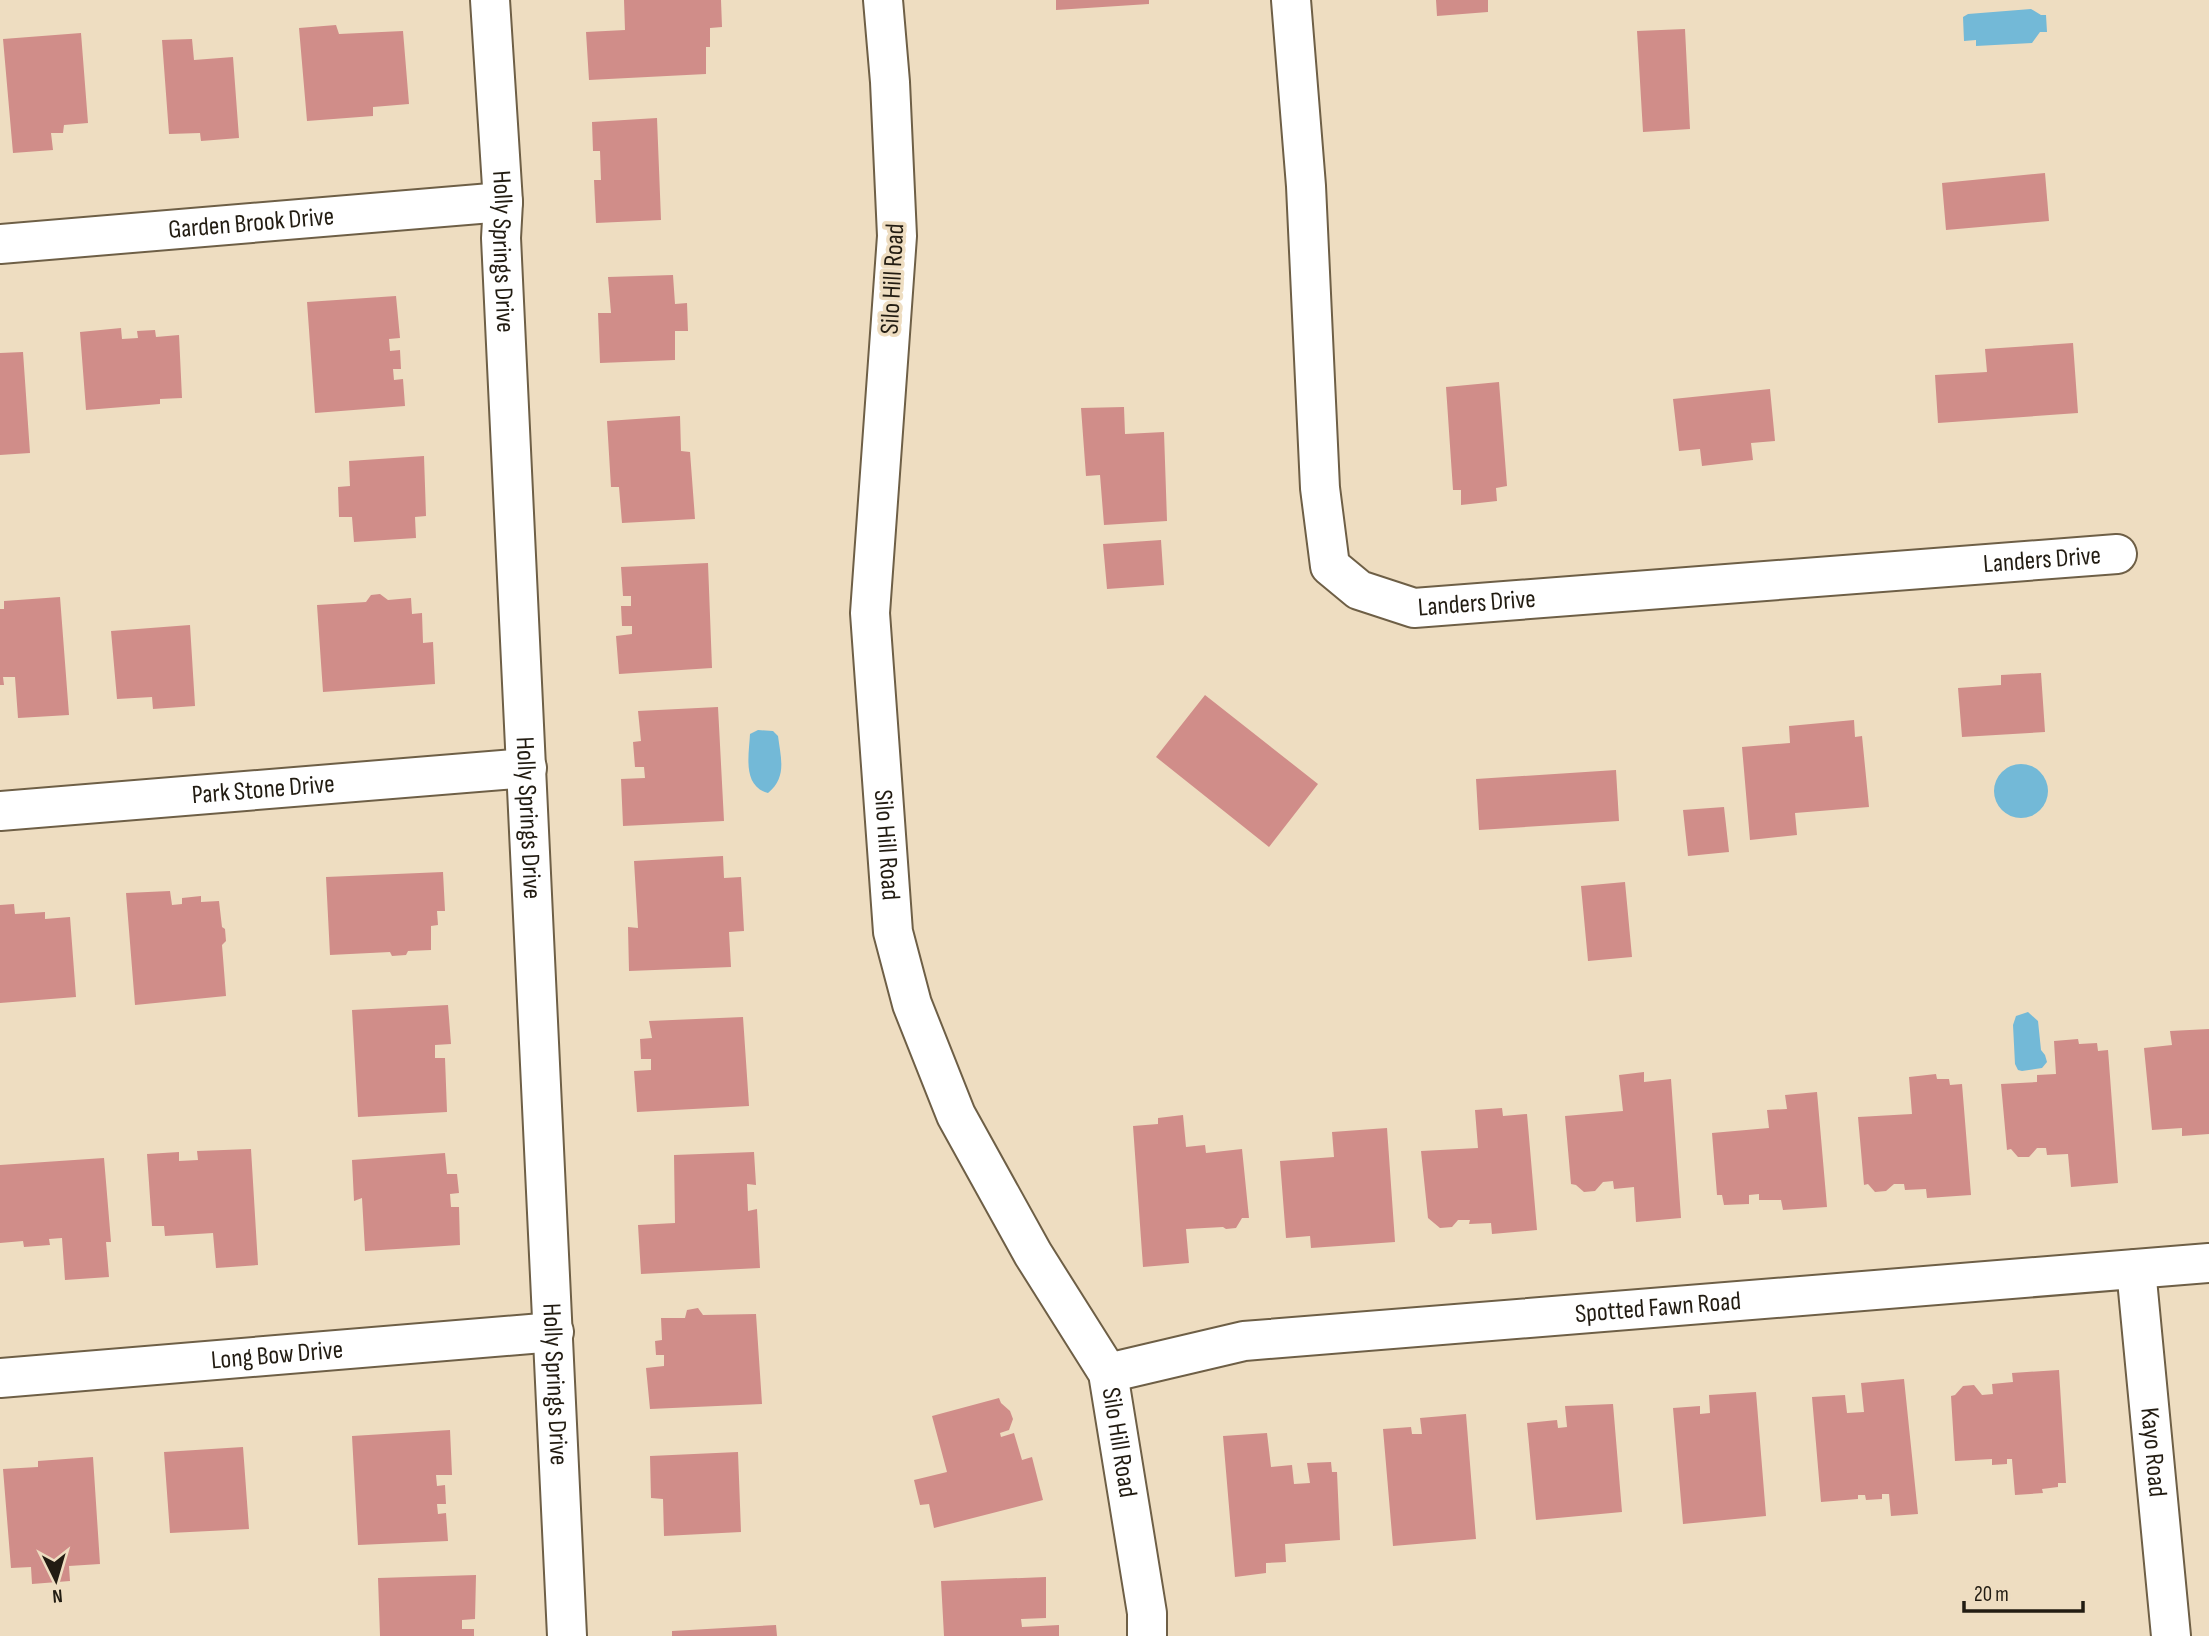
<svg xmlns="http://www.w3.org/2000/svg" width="2209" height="1636" font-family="'Sofia Sans Condensed',sans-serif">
	<rect width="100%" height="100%" fill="#eeddc1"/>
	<path fill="#73b9d7" d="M 2031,9 L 2041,15 L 2046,15 L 2047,32 L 2040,32 L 2032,43 L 1976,46 L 1976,40 L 1964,41 L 1963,17 L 1968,14 Z
		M 758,730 L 773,731 L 778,736 C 781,759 787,777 768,793 C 742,786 749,755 750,734 Z
		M1994 791a27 27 0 1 1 54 0a27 27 0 1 1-54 0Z
		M 2028,1012 L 2038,1021 L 2041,1050 L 2045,1055 L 2047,1062 L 2042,1068 L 2022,1071 L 2018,1070 L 2015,1064 L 2013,1025 L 2016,1016 Z"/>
	<path fill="#d08d89" d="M 624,0 L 721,0 L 722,27 L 710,28 L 710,47 L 706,47 L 706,74 L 589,80 L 586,32 L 625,30 Z
		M 1056,0 L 1149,0 L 1149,4 L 1056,10 Z
		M 1436,0 L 1488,0 L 1488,12 L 1437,16 Z
		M 336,25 L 339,34 L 403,31 L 409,104 L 373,107 L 373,116 L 307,121 L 299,28 Z
		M 1685,29 L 1690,129 L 1643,132 L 1637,31 Z
		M 81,33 L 88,123 L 64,125 L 63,133 L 51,133 L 53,150 L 13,153 L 3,39 Z
		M 192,39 L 194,60 L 233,57 L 239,138 L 201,141 L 200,133 L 169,134 L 162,40 Z
		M 657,118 L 661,220 L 596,223 L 594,180 L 601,180 L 600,151 L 593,151 L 592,122 Z
		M 2045,173 L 2049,221 L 1946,230 L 1942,183 Z
		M 673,275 L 675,304 L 687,303 L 688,331 L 675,331 L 675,360 L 600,363 L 598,313 L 611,313 L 608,277 Z
		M 396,296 L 400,338 L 389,339 L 390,351 L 400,350 L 401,369 L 393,369 L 394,380 L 403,379 L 405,406 L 315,413 L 307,302 Z
		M 121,328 L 122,339 L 138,338 L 137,331 L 155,330 L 156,337 L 179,335 L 182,398 L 160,399 L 160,404 L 86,410 L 80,332 Z
		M 2073,343 L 2078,413 L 1938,423 L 1935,375 L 1987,372 L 1985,349 Z
		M 23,352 L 30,453 L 0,455 L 0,353 Z
		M 1499,382 L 1507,486 L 1496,488 L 1497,501 L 1461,505 L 1461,490 L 1453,490 L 1446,387 Z
		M 1770,389 L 1775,441 L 1751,443 L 1753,460 L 1702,466 L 1700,449 L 1679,451 L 1673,399 Z
		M 1124,407 L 1125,434 L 1164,432 L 1167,521 L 1104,525 L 1100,475 L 1086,476 L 1081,408 Z
		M 680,416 L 681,451 L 690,452 L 695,519 L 622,523 L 619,487 L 611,487 L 607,421 Z
		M 424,456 L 426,516 L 415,517 L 416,538 L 354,542 L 352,517 L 339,517 L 338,487 L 350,486 L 349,461 Z
		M 1161,540 L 1164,585 L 1107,589 L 1103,544 Z
		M 708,563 L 712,668 L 619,674 L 616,636 L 632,634 L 632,626 L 622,626 L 621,606 L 631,606 L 631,596 L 623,596 L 621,567 Z
		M 380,594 L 388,600 L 411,598 L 412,614 L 422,613 L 423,643 L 433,642 L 435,684 L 323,692 L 317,605 L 366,602 L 371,595 Z
		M 60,597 L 69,715 L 18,718 L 15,677 L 3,677 L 4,685 L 0,685 L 0,609 L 4,609 L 4,601 Z
		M 190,625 L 195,706 L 153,709 L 152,697 L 117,699 L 111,631 Z
		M 2041,673 L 2045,732 L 1962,737 L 1958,688 L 2001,685 L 2001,675 Z
		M 1205,695 L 1318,784 L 1269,847 L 1156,757 Z
		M 718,707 L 724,821 L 623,826 L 621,779 L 645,778 L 644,767 L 635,767 L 633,742 L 641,741 L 638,711 Z
		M 1854,720 L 1855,737 L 1862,736 L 1869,807 L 1795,813 L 1797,835 L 1750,840 L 1742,747 L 1790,743 L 1789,726 Z
		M 1616,770 L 1619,821 L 1479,830 L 1476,779 Z
		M 1724,807 L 1729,852 L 1688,856 L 1683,810 Z
		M 723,856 L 724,878 L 741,877 L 744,931 L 729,932 L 731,967 L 629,971 L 628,927 L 638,928 L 634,861 Z
		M 443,872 L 445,911 L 437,911 L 438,925 L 431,926 L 431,950 L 408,951 L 406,955 L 392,956 L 390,952 L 330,955 L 326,877 Z
		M 1625,882 L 1632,957 L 1588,961 L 1581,886 Z
		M 170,891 L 172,905 L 182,904 L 182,898 L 201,896 L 201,902 L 219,901 L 222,927 L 225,929 L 226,941 L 222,945 L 226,996 L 135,1005 L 126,893 Z
		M 14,904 L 15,914 L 45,912 L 45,919 L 70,917 L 76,997 L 0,1003 L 0,905 Z
		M 448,1005 L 451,1044 L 435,1045 L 435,1058 L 445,1058 L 447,1112 L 358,1117 L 352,1010 Z
		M 743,1017 L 749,1106 L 637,1112 L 634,1071 L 651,1070 L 651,1059 L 641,1059 L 640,1039 L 652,1038 L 649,1021 Z
		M 2209,1029 L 2209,1134 L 2182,1136 L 2182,1128 L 2152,1130 L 2144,1048 L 2172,1045 L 2170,1031 Z
		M 2078,1039 L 2079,1044 L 2097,1043 L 2098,1051 L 2108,1050 L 2118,1183 L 2071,1187 L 2068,1154 L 2047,1155 L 2046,1148 L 2037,1148 L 2029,1157 L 2018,1157 L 2011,1149 L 2007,1150 L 2001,1084 L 2037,1082 L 2037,1075 L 2056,1074 L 2054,1041 Z
		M 1644,1072 L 1644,1082 L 1671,1079 L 1681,1218 L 1636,1222 L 1634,1187 L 1614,1189 L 1613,1181 L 1603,1182 L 1595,1191 L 1584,1192 L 1576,1185 L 1571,1184 L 1565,1116 L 1623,1111 L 1619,1075 Z
		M 1936,1074 L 1937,1079 L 1949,1079 L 1950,1085 L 1962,1084 L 1971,1195 L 1927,1198 L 1926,1189 L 1905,1190 L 1904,1184 L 1894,1184 L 1886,1191 L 1875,1192 L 1868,1184 L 1864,1185 L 1858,1117 L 1912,1114 L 1909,1077 Z
		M 1817,1092 L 1827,1207 L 1783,1210 L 1781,1200 L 1759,1200 L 1759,1194 L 1749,1195 L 1749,1204 L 1724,1205 L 1722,1195 L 1717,1195 L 1712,1133 L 1769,1128 L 1767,1110 L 1787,1109 L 1785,1095 Z
		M 1502,1108 L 1503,1116 L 1527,1114 L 1537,1230 L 1492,1234 L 1491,1223 L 1469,1224 L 1470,1220 L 1458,1220 L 1452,1227 L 1440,1228 L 1428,1218 L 1421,1151 L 1478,1148 L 1475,1110 Z
		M 1183,1115 L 1186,1147 L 1205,1145 L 1206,1153 L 1242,1149 L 1249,1218 L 1242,1218 L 1236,1228 L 1226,1229 L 1223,1227 L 1186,1229 L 1189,1263 L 1143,1267 L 1133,1126 L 1158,1124 L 1158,1118 Z
		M 1387,1128 L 1395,1242 L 1311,1248 L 1310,1236 L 1286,1238 L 1280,1161 L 1334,1157 L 1332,1132 Z
		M 251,1149 L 258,1265 L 216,1268 L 213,1233 L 165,1236 L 164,1226 L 152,1226 L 147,1154 L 179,1152 L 179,1161 L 198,1160 L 197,1151 Z
		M 754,1152 L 756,1185 L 747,1184 L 748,1211 L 757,1209 L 760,1268 L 641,1274 L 638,1225 L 675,1223 L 674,1155 Z
		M 445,1153 L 447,1174 L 457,1174 L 459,1193 L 450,1194 L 451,1207 L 459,1207 L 460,1245 L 365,1251 L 362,1198 L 354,1201 L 352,1160 Z
		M 104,1158 L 111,1242 L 106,1242 L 109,1277 L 65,1280 L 62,1238 L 49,1239 L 50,1245 L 24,1247 L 23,1241 L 0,1243 L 0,1165 Z
		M 698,1308 L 703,1315 L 756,1314 L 762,1404 L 650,1409 L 646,1368 L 664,1366 L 664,1355 L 656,1355 L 655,1341 L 662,1340 L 661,1318 L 685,1318 L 687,1310 Z
		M 2059,1370 L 2066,1483 L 2058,1483 L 2058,1487 L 2042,1489 L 2043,1493 L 2015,1495 L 2012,1459 L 2007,1459 L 2007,1464 L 1992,1465 L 1992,1459 L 1955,1461 L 1951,1396 L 1955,1395 L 1963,1386 L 1974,1385 L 1982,1395 L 1993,1394 L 1992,1384 L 2013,1382 L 2012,1373 Z
		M 1904,1379 L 1918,1514 L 1891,1516 L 1889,1494 L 1882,1494 L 1882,1499 L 1866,1500 L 1865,1495 L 1858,1495 L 1858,1499 L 1821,1502 L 1812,1397 L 1845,1395 L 1847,1413 L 1864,1412 L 1861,1383 Z
		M 1756,1392 L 1766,1516 L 1683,1524 L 1673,1408 L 1700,1406 L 1700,1414 L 1710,1413 L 1709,1395 Z
		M 999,1398 L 1001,1403 L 1010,1411 L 1013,1419 L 1009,1430 L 1000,1433 L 1001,1437 L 1014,1433 L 1022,1460 L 1032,1457 L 1043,1500 L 934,1528 L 929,1504 L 920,1505 L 914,1480 L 947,1472 L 932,1416 Z
		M 1613,1404 L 1622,1512 L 1536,1520 L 1527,1423 L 1557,1420 L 1558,1428 L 1567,1427 L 1565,1406 Z
		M 1466,1414 L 1476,1539 L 1393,1546 L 1383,1429 L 1411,1427 L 1412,1434 L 1422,1434 L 1420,1418 Z
		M 450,1430 L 452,1475 L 436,1475 L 437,1486 L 445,1485 L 446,1504 L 437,1504 L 438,1514 L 446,1513 L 448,1541 L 358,1545 L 352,1436 Z
		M 1267,1433 L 1271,1467 L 1292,1465 L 1294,1484 L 1310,1483 L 1307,1463 L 1331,1462 L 1332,1472 L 1337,1472 L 1340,1540 L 1285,1544 L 1286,1562 L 1266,1563 L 1266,1573 L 1235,1577 L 1223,1436 Z
		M 243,1447 L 249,1529 L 170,1533 L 164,1452 Z
		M 738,1452 L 741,1532 L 664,1536 L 663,1499 L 651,1498 L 650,1456 Z
		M 93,1457 L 100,1564 L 69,1566 L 70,1581 L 32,1584 L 31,1567 L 11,1568 L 3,1469 L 38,1467 L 38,1461 Z
		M 476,1575 L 475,1619 L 462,1620 L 462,1629 L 474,1629 L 474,1636 L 380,1636 L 378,1578 Z
		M 1046,1577 L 1046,1618 L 1021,1619 L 1022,1627 L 1059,1625 L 1059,1636 L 944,1636 L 941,1581 Z
		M 776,1625 L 777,1636 L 672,1636 L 672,1631 Z"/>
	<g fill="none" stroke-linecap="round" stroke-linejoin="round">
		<g stroke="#6e5f46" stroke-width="42">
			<g id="street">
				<path id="s1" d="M 490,0 L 503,202 L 501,238 L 567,1636"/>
				<path id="s2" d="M 883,0 L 890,82 L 897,236 L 870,613 L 893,932 L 912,1004 L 956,1115 L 1033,1254 L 1108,1373 L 1147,1613 L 1147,1636"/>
				<path id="s3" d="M 1291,0 L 1306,186 L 1320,488 L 1330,566 L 1359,590 L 1414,608 L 2117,554"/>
				<path id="s4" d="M 0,244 L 503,202"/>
				<path id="s5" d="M 0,811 L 527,768"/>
				<path id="s6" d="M 2136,1269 L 2171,1636"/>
				<path id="s7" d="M 1108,1373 L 1244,1341 L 2209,1263"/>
				<path id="s8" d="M 0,1378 L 554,1332"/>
			</g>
		</g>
		<use href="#street" stroke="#fff" stroke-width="38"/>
	</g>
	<g text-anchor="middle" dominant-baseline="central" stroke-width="7" stroke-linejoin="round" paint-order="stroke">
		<g font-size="26" fill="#221c12" stroke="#eeddc1">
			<text stroke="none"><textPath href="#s4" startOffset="252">Garden Brook Drive</textPath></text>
			<text stroke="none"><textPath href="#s1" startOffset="252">Holly Springs Drive</textPath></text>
			<text transform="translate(893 279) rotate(-87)">Silo Hill Road</text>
			<text stroke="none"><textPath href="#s3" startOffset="1293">Landers Drive</textPath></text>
			<text stroke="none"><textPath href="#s3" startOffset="726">Landers Drive</textPath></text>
			<text stroke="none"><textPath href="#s5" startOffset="264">Park Stone Drive</textPath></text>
			<text stroke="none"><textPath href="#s1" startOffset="819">Holly Springs Drive</textPath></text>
			<text stroke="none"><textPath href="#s2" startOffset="847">Silo Hill Road</textPath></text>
			<text stroke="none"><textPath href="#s7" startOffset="555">Spotted Fawn Road</textPath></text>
			<text stroke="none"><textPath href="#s8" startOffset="278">Long Bow Drive</textPath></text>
			<text stroke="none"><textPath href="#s1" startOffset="1386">Holly Springs Drive</textPath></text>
			<text stroke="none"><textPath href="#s2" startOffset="1498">Silo Hill Road</textPath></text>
			<text stroke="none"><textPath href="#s6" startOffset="184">Kayo Road</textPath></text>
		</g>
	</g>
	<g transform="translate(56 1580) rotate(175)" stroke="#eeddc1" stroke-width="5" paint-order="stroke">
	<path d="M0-5L12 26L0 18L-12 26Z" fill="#221c12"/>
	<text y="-10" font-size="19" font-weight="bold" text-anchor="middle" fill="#221c12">N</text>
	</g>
	<path d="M1964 1601v10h119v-10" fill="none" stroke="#221c12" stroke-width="3.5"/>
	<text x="1974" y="1601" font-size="21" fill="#221c12" stroke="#eeddc1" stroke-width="5" paint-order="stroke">20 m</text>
</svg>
